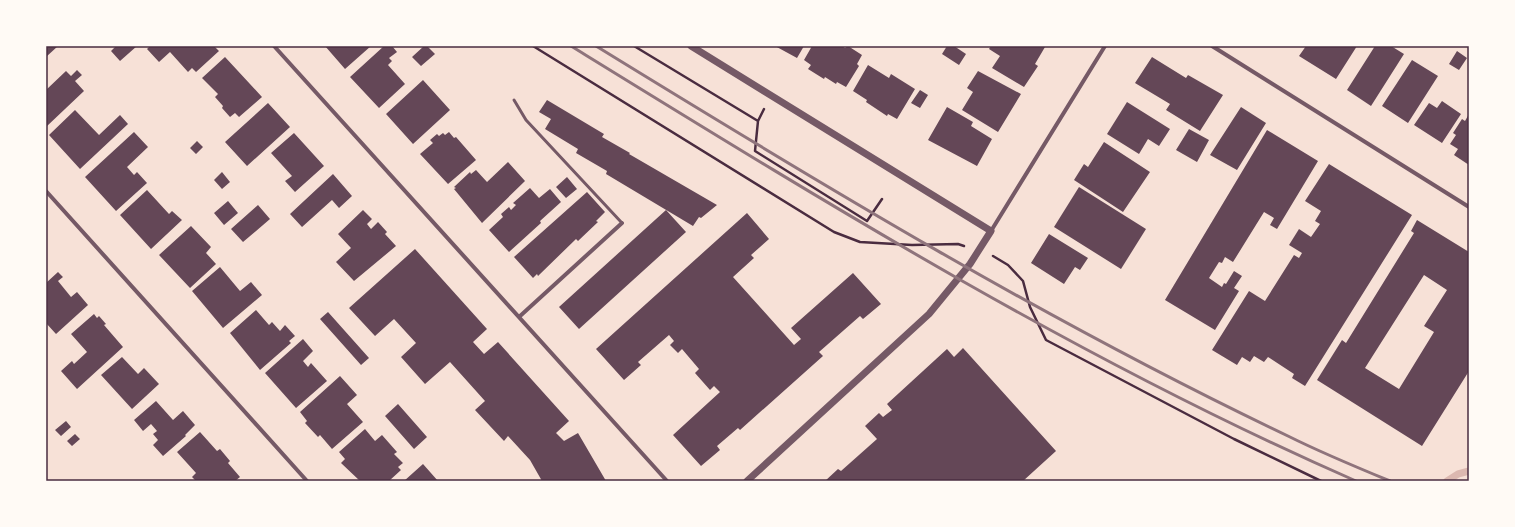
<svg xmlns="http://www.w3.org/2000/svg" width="1515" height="527" font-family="'DejaVu Sans',sans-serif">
	<rect width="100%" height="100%" fill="#f7e1d7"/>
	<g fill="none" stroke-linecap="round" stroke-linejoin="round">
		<path stroke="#dcb8b0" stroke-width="7" d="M 1447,481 L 1458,474 L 1469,471"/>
	</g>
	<path fill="#644757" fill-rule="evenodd" d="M 46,46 L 58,46 L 46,57 Z
		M 116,46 L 137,46 L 120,61 L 111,51 Z
		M 150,46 L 214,46 L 219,51 L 196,72 L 192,68 L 188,72 L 170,52 L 159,62 L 147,49 Z
		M 325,46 L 371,46 L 345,69 Z
		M 384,46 L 392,46 L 397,52 L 389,58 L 392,61 L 388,65 L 405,84 L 379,108 L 350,77 Z
		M 424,46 L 427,46 L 435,54 L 421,66 L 412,57 Z
		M 775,46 L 804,46 L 797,58 Z
		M 812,46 L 842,46 L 845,48 L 848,46 L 862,55 L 857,64 L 859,66 L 846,87 L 837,82 L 836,84 L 825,77 L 824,79 L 808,69 L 811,65 L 804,60 Z
		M 947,46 L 954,46 L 966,54 L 959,65 L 942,54 Z
		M 991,46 L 1044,46 L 1045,47 L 1035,64 L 1038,66 L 1024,87 L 992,68 L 1000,56 L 989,49 Z
		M 1306,46 L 1357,46 L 1336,79 L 1299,56 Z
		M 1375,46 L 1391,46 L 1404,54 L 1371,106 L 1347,90 Z
		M 1457,51 L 1467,58 L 1459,70 L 1449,64 Z
		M 225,57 L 262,97 L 239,117 L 235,113 L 230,117 L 222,108 L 223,106 L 215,97 L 218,94 L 202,78 Z
		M 1152,57 L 1186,78 L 1188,75 L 1223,95 L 1200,131 L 1166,110 L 1170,104 L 1135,83 Z
		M 1412,60 L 1438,76 L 1408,123 L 1382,106 Z
		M 868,65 L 889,78 L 891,74 L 915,89 L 897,119 L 888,114 L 887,116 L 866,102 L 867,100 L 853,91 Z
		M 77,70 L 82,75 L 75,81 L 84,91 L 46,127 L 46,90 L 66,71 L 71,76 Z
		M 978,71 L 1021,94 L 998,132 L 962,110 L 973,92 L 967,88 Z
		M 423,80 L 450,110 L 413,144 L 386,114 Z
		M 920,90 L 928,95 L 920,108 L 911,103 Z
		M 547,100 L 604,134 L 602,137 L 630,153 L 629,154 L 717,205 L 701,218 L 699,217 L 693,226 L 606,174 L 607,171 L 576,153 L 578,149 L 545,129 L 551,119 L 539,112 Z
		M 1442,101 L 1461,114 L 1442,143 L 1414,125 L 1429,103 L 1437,108 Z
		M 1127,102 L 1170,129 L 1159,146 L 1148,139 L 1139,154 L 1107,134 Z
		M 268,103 L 290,127 L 247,166 L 225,142 Z
		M 947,107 L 973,122 L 971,126 L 992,139 L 977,166 L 928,140 Z
		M 1241,107 L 1266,123 L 1237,170 L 1210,155 Z
		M 75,110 L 99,135 L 120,115 L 128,124 L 80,169 L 49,135 Z
		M 1469,114 L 1469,165 L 1454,155 L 1458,149 L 1450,144 L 1456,135 L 1453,133 L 1462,119 L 1465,121 Z
		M 1189,129 L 1209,140 L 1197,162 L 1176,150 Z
		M 1267,130 L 1318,161 L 1277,229 L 1270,225 L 1274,218 L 1264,212 L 1233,262 L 1225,257 L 1222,263 L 1219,262 L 1209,278 L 1222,287 L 1224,283 L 1226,284 L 1234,271 L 1242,276 L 1234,288 L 1239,291 L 1215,330 L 1165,300 Z
		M 134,132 L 148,147 L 127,167 L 134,175 L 137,172 L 147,183 L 116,211 L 85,177 Z
		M 449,132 L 454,138 L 456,137 L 476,160 L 448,184 L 420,154 L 433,143 L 430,140 L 437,134 L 439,136 L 443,133 L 445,135 Z
		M 294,133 L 324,166 L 295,192 L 285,181 L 292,176 L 271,153 Z
		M 197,141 L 203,147 L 196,154 L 190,148 Z
		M 1104,142 L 1150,172 L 1123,212 L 1074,180 L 1084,164 L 1088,167 Z
		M 508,162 L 525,181 L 482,223 L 454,189 L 456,188 L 454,187 L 470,172 L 471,174 L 476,170 L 487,182 Z
		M 1329,164 L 1412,215 L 1305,386 L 1292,378 L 1294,374 L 1268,357 L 1264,362 L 1254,356 L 1250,362 L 1242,357 L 1237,365 L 1212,350 L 1249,291 L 1265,301 L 1294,255 L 1299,258 L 1302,253 L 1289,245 L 1299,229 L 1311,237 L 1320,224 L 1315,221 L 1321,211 L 1305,201 Z
		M 222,172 L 230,182 L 222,189 L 214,180 Z
		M 333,174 L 352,196 L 339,208 L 332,200 L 302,227 L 290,214 Z
		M 567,177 L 577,189 L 566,198 L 556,187 Z
		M 1079,187 L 1146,229 L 1121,269 L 1054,227 Z
		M 530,188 L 539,198 L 550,189 L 561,202 L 540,221 L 541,223 L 509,252 L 489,230 L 503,217 L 501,214 L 509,207 L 511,210 L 516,205 L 513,203 Z
		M 147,190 L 169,214 L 172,211 L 182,220 L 151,249 L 120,215 Z
		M 587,192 L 605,212 L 596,221 L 598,222 L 578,241 L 576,239 L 538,276 L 537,274 L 533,278 L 514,257 Z
		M 228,201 L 238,213 L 224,225 L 214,213 Z
		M 258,205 L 270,219 L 243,242 L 231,229 Z
		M 363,210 L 372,219 L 367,224 L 371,229 L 378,222 L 387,232 L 385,234 L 396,246 L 354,281 L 336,262 L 351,248 L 338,234 Z
		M 666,210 L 686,232 L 579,329 L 559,307 Z
		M 747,213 L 769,239 L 751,255 L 754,258 L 733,277 L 794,345 L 801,339 L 791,328 L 853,273 L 881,304 L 863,319 L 860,316 L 819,352 L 823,356 L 740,430 L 738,428 L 717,446 L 720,450 L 701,466 L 673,435 L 720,392 L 714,386 L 710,390 L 695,373 L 699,369 L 682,349 L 678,353 L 670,345 L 674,341 L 669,335 L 638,362 L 641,365 L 624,380 L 596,349 Z
		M 1417,220 L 1469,252 L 1469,371 L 1422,446 L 1317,380 L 1342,340 L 1346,343 L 1414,233 L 1411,231 ZM 1424,275 L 1447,290 L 1424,326 L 1434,332 L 1399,389 L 1365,368 Z
		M 191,226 L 211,247 L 206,253 L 216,264 L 190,288 L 159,255 Z
		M 1049,234 L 1088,258 L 1080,270 L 1075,267 L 1064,284 L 1031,263 Z
		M 415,249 L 487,329 L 473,342 L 484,354 L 498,342 L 569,421 L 556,433 L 564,441 L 578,433 L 606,481 L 542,481 L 530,460 L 508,436 L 504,441 L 475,410 L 485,401 L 450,362 L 425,384 L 401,357 L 416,343 L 394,319 L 375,336 L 349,308 Z
		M 220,267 L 240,291 L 251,282 L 262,295 L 223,328 L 192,291 Z
		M 58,272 L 63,277 L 58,281 L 71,297 L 77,292 L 88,305 L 56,334 L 46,323 L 46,283 Z
		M 256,310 L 269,325 L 272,322 L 280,331 L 285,325 L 295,336 L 289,341 L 291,343 L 260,370 L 230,333 Z
		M 328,312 L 369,358 L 361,365 L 320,319 Z
		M 94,314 L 97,318 L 99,316 L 106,324 L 104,325 L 123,347 L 77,389 L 61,371 L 72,361 L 74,364 L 87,352 L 71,334 Z
		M 303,339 L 313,351 L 303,361 L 308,367 L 311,363 L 327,381 L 296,408 L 265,373 Z
		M 963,348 L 1056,451 L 1023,481 L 825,481 L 838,469 L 841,471 L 877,439 L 865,426 L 879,413 L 883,417 L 892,410 L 887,404 L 947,349 L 954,357 Z
		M 122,357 L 138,374 L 144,368 L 159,384 L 132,409 L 101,375 Z
		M 340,376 L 357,395 L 347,404 L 363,422 L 332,449 L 320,435 L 318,437 L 305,423 L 307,421 L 300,412 Z
		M 156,401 L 173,420 L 183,411 L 195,425 L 185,435 L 186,436 L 163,456 L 153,445 L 158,440 L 153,434 L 157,431 L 151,424 L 143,431 L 134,420 Z
		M 398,404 L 427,437 L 414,449 L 385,416 Z
		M 66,421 L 71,427 L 61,436 L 55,430 Z
		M 365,429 L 375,441 L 382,435 L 397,452 L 394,454 L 403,463 L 398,467 L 401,470 L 389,481 L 360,481 L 341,463 L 345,459 L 339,452 Z
		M 200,432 L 217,451 L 220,449 L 230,461 L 228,463 L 240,477 L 235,481 L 196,481 L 192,477 L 196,473 L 177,452 Z
		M 75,434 L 80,439 L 72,446 L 67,441 Z
		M 423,464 L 438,481 L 404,481 Z"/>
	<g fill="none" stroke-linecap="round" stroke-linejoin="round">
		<path stroke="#4a2c40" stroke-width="2.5" d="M 533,46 L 834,232 L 860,242 L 912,245 L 958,244 L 964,246
			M 634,46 L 758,121 L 755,151 L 867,221 L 882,199
			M 758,121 L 764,109
			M 993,256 L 1008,265 L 1023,281 L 1030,307 L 1046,340 L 1234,439 L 1321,481"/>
		<path stroke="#755966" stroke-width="3" d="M 514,100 L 526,120 L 622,223"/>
		<path stroke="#755966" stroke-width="4" d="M 274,46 L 667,481
			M 1212,46 L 1469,207
			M 46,191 L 307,481
			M 991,231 L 1105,46
			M 519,317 L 622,223"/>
		<path stroke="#755966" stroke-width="7" d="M 691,46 L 991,231 L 970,264 L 929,314 L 747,481"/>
		<path stroke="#8f747c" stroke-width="3" d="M 571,46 C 826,203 1081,361 1356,481
			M 596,46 C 822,185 1050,323 1290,437 C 1322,453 1356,467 1390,481"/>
	</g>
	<rect width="1515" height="527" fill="none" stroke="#fffaf5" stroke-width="94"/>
	<rect x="47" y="47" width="1421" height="433" fill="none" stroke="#4a2c40" stroke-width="1.5"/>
</svg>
